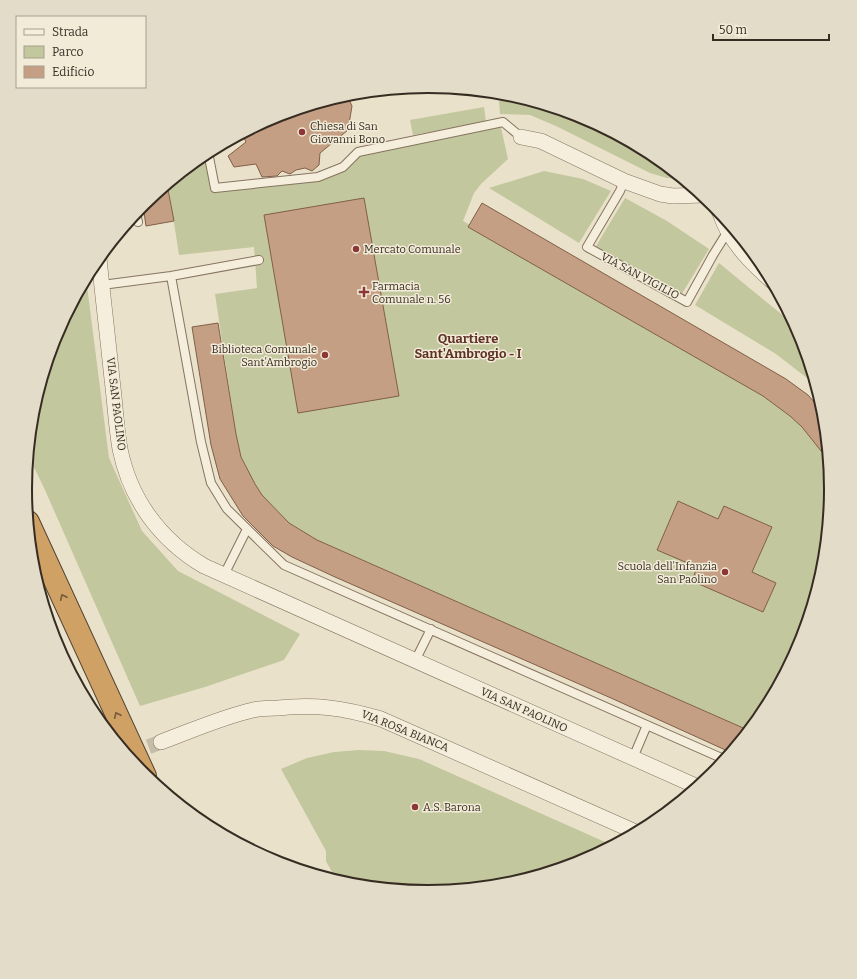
<svg xmlns="http://www.w3.org/2000/svg" width="857" height="979" font-family="Bitter,serif">
	<rect width="100%" height="100%" fill="#eae1ca"/>
	<path fill="#c2c79e" d="M 513,95 L 583,117 L 653,154 L 683,179 L 667,178 L 650,173 L 556,126 L 530,115 L 500,114 L 499,101 Z
		M 484,107 L 486,122 L 413,135 L 410,120 Z
		M 500,123 L 508,159 L 481,184 L 474,193 L 463,221 L 764,394 L 803,426 L 825,456 L 830,465 L 832,490 L 824,568 L 801,644 L 764,714 L 750,731 L 317,540 L 289,523 L 262,495 L 255,484 L 241,457 L 236,434 L 215,294 L 257,288 L 254,247 L 179,255 L 168,184 L 205,154 L 215,187 L 318,177 L 343,167 L 358,152 Z
		M 544,171 L 583,179 L 611,191 L 579,243 L 489,188 Z
		M 625,198 L 667,221 L 709,249 L 680,297 L 593,251 Z
		M 719,263 L 797,327 L 801,335 L 816,385 L 776,354 L 695,305 Z
		M 86,278 L 109,458 L 142,531 L 178,571 L 300,634 L 284,660 L 205,687 L 140,706 L 45,490 L 28,455 L 33,411 L 56,335 Z
		M 359,750 L 384,751 L 419,759 L 614,846 L 583,862 L 507,885 L 428,893 L 350,885 L 337,881 L 326,861 L 326,851 L 281,769 L 307,758 L 334,752 Z"/>
	<path fill="#c49f84" stroke="#815f48" d="M 347,95 L 352,106 L 348,130 L 320,153 L 319,165 L 312,171 L 305,168 L 296,170 L 290,174 L 282,171 L 277,176 L 262,177 L 256,164 L 234,167 L 228,156 L 246,142 L 242,134 L 274,117 Z
		M 167,184 L 174,221 L 146,226 L 143,205 Z
		M 364,198 L 399,396 L 298,413 L 264,215 Z
		M 482,203 L 786,379 L 808,395 L 824,413 L 829,461 L 802,427 L 790,416 L 763,396 L 468,227 Z
		M 218,323 L 236,434 L 241,457 L 255,484 L 262,495 L 289,523 L 317,540 L 750,731 L 732,753 L 611,698 L 335,577 L 292,557 L 273,546 L 243,516 L 220,479 L 211,445 L 192,327 Z
		M 678,501 L 718,519 L 724,506 L 772,527 L 752,572 L 776,583 L 763,612 L 692,581 L 697,567 L 657,550 Z"/>
	<g fill="none" stroke-linecap="round" stroke-linejoin="round">
		<path stroke="#c6bda8" stroke-width="15" stroke-dasharray="15 8" stroke-linecap="butt" d="M 127,755 L 161,742"/>
		<g stroke="#857460" stroke-width="10">
			<path id="service" d="M 208,152 L 215,188 L 318,177 L 343,167 L 358,152 L 503,122 L 521,137
				M 624,181 L 620,191 L 587,247 L 687,302 L 713,255 L 728,231
				M 136,213 L 138,222
				M 171,276 L 201,442 L 211,483 L 227,509 L 284,565 L 726,760
				M 102,285 L 171,276 L 259,260
				M 224,575 L 247,529
				M 415,661 L 431,629
				M 633,758 L 647,725"/>
		</g>
		<g stroke="#857460" stroke-width="16">
			<path id="minor" d="M 521,137 L 541,141 L 624,181 L 660,194 L 673,196 L 703,195
				M 719,211 C 722,217 724,225 728,231 C 739,251 756,267 773,282
				M 99,258 C 103,299 108,339 112,379 C 115,402 116,426 120,449 C 130,499 160,540 204,566 L 698,787
				M 161,742 C 191,731 222,717 253,710 C 261,708 270,708 278,708 C 316,704 344,708 381,719 L 638,833"/>
		</g>
		<g stroke="#534333" stroke-width="24">
			<path id="motorway" d="M 28,522 L 145,776"/>
		</g>
		<use href="#service" stroke="#f6eedc" stroke-width="8"/>
		<use href="#minor" stroke="#f6eedc" stroke-width="15"/>
		<use href="#motorway" stroke="#cfa165" stroke-width="22"/>
	</g>
	<defs><path id="oneway-chevron" d="M-2-3.5L2.5 0L-2 3.5" fill="none" stroke-width="1.6" stroke-linecap="round" stroke-linejoin="round"/></defs>
	<g stroke="#745b3d">
		<use href="#oneway-chevron" transform="translate(63 597) rotate(-115)"/>
		<use href="#oneway-chevron" transform="translate(117 715) rotate(-115)"/>
	</g>
	<g fill="#8d3636" stroke="#f2ebd8" stroke-width="1.5">
		<circle cx="302" cy="132" r="4"/>
		<circle cx="356" cy="249" r="4"/>
		<path d="M362 286h4v4h4v4h-4v4h-4v-4h-4v-4h4z"/>
		<circle cx="325" cy="355" r="4"/>
		<circle cx="725" cy="572" r="4"/>
		<circle cx="415" cy="807" r="4"/>
	</g>
	<g text-anchor="middle" dominant-baseline="central" stroke-width="3" stroke-linejoin="round" paint-order="stroke">
		<g font-size="11" fill="#372c22" stroke="#f2ebd8" text-anchor="start">
			<text x="310" y="126">Chiesa di San<tspan x="310" dy="13">Giovanni Bono</tspan></text>
			<text x="364" y="249">Mercato Comunale</text>
			<text x="372" y="286">Farmacia<tspan x="372" dy="13">Comunale n. 56</tspan></text>
			<text x="317" y="349" text-anchor="end">Biblioteca Comunale<tspan x="317" dy="13">Sant'Ambrogio</tspan></text>
			<text x="717" y="566" text-anchor="end">Scuola dell'Infanzia<tspan x="717" dy="13">San Paolino</tspan></text>
			<text x="423" y="807">A.S. Barona</text>
		</g>
		<g font-size="11" fill="#372c22" stroke="#f2ebd8">
			<text transform="translate(640 276) rotate(28)">VIA SAN VIGILIO</text>
			<text transform="translate(116 404) rotate(83)">VIA SAN PAOLINO</text>
			<text transform="translate(524 710) rotate(24)">VIA SAN PAOLINO</text>
			<text transform="translate(405 731) rotate(22)">VIA ROSA BIANCA</text>
		</g>
		<g font-size="13" font-weight="bold" fill="#5f3226" stroke="#f2ebd8">
			<text x="468" y="338">Quartiere<tspan x="468" dy="15">Sant'Ambrogio - I</tspan></text>
		</g>
	</g>
	<path d="M0 0H857V979H0ZM32 489a396 396 0 1 1 792 0a396 396 0 1 1-792 0Z" fill="#e3dcc9" fill-rule="evenodd"/>
	<path fill="none" stroke="#372c22" stroke-width="2" d="M32 489a396 396 0 1 1 792 0a396 396 0 1 1-792 0Z"/>
	<rect x="16" y="16" width="130" height="72" fill="#f2ebd8" stroke="#a79f8f"/>
	<rect x="24" y="29" width="20" height="6" fill="#f6eedc" stroke="#a79f8f"/>
	<text x="52" y="36" font-size="12" fill="#372c22">Strada</text>
	<rect x="24" y="46" width="20" height="12" fill="#c2c79e" stroke="#a79f8f"/>
	<text x="52" y="56" font-size="12" fill="#372c22">Parco</text>
	<rect x="24" y="66" width="20" height="12" fill="#c49f84" stroke="#a79f8f"/>
	<text x="52" y="76" font-size="12" fill="#372c22">Edificio</text>
	<path d="M713 34v6h116v-6" fill="none" stroke="#372c22" stroke-width="2"/>
	<text x="719" y="34" font-size="12" fill="#372c22" stroke="#f2ebd8" stroke-width="3" paint-order="stroke">50 m</text>
</svg>
